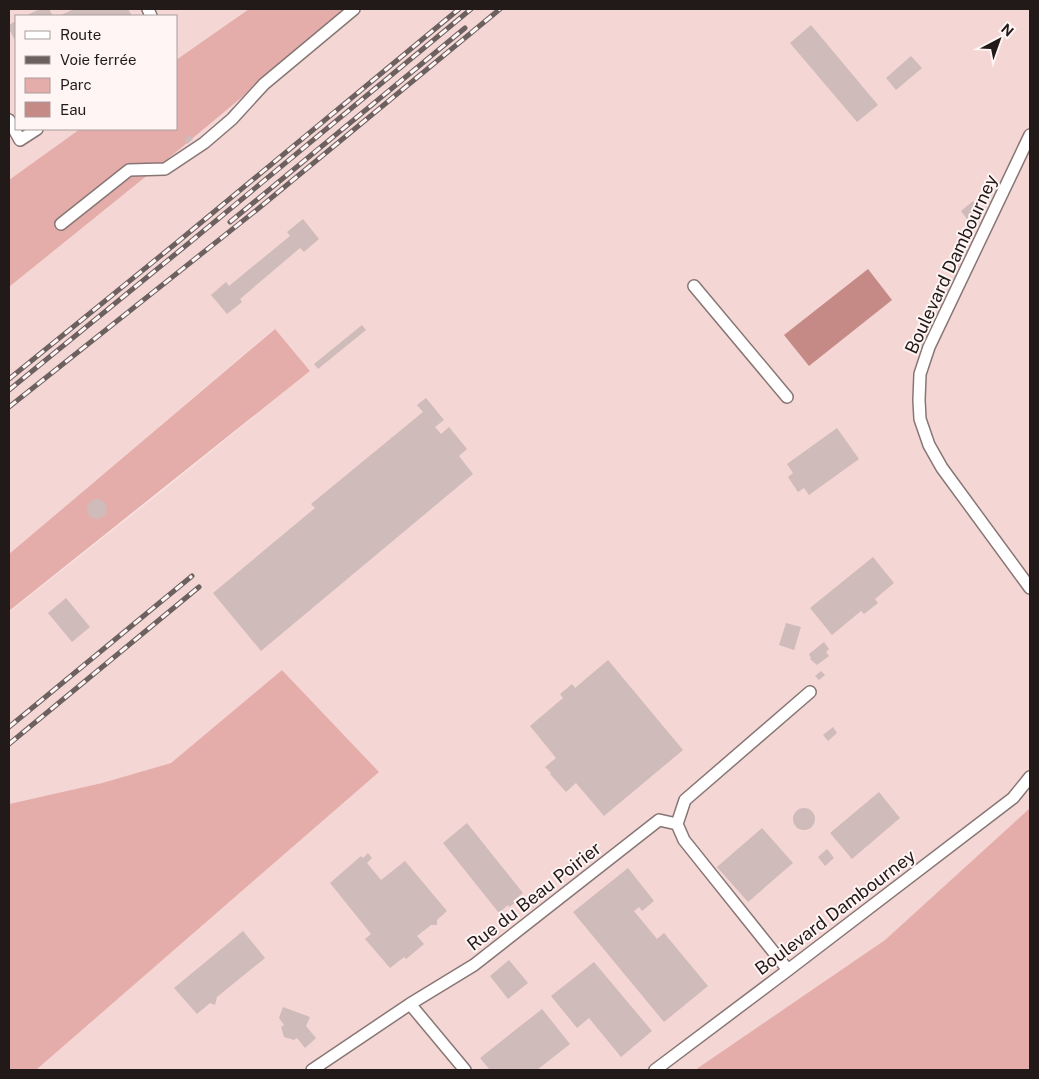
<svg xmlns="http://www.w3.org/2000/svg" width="1039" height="1079" font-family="'Public Sans',sans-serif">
	<rect width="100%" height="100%" fill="#f9e4e3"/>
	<path fill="#f4d6d4" d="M 9,9 L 249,9 L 176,60 L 176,16 L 16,16 L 16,129 L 80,129 L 9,180 Z
		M 346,9 L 1030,9 L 1030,594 L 903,431 L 1030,595 L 1030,808 L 885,940 L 695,1070 L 36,1070 L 379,772 L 282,670 L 171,763 L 102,783 L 9,804 L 9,612 L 166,488 L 310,371 L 274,329 L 9,554 L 9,287 L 175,153 L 283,63 Z"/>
	<path fill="#e5adaa" d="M 249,9 L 346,9 L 283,63 L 175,153 L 9,287 L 9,180 L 80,129 L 176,129 L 176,60 Z
		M 275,329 L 310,371 L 9,611 L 9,554 Z
		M 282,670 L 379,772 L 36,1070 L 9,1070 L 9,804 L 102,783 L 171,763 Z
		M 1030,808 L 1030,1070 L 695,1070 L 885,940 Z"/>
	<path fill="#c58986" d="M 868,269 L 892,300 L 809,366 L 784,335 Z"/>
	<path fill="#cfbbba" d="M 40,9 L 49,9 L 53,16 L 25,16 Z
		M 74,9 L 128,9 L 132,16 L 59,16 Z
		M 16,21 L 16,39 L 15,40 L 9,29 L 9,25 Z
		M 811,25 L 878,105 L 857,122 L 790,43 Z
		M 911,56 L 922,68 L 896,90 L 886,78 Z
		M 190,135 L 193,139 L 187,144 L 184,140 Z
		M 973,201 L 979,209 L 967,219 L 961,211 Z
		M 303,219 L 319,239 L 304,252 L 300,248 L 240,299 L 242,302 L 227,314 L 211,295 L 226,282 L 229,286 L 290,236 L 287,232 Z
		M 362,325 L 366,330 L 318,369 L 314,364 Z
		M 426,398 L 444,420 L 435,427 L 441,434 L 449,427 L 467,449 L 459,456 L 473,474 L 261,651 L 213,593 L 315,508 L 311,504 L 423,412 L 417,405 Z
		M 837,428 L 859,459 L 809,495 L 804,488 L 798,492 L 788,477 L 793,473 L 787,464 Z
		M87 509a10 10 0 1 1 20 0a10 10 0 1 1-20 0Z
		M 873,557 L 894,583 L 875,599 L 878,603 L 868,611 L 864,614 L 861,611 L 832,635 L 810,608 Z
		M 66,598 L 90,627 L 72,642 L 48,613 Z
		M 786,623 L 801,627 L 794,650 L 779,645 Z
		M 824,642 L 829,649 L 826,652 L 829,656 L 817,665 L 810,659 L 811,658 L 809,654 Z
		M 608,660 L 683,750 L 604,816 L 576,783 L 566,792 L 550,774 L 551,773 L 545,767 L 556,758 L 530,726 L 563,698 L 560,694 L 572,684 L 575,688 Z
		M 821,671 L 825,675 L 819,680 L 815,676 Z
		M 833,727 L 837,733 L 828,741 L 823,735 Z
		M 879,792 L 900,818 L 852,859 L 830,833 Z
		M793 819a11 11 0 1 1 22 0a11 11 0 1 1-22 0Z
		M 467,823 L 523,893 L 513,901 L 515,903 L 509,907 L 508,905 L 499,913 L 443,843 Z
		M 762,828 L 793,863 L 748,902 L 717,867 Z
		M 827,849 L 834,858 L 825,866 L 818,857 Z
		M 368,853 L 372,858 L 367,863 L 381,880 L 405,861 L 447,911 L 437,920 L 437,925 L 431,925 L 417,936 L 424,944 L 406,959 L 404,957 L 390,968 L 365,939 L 371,934 L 330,883 L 361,856 L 363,858 Z
		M 628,868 L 654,901 L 642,911 L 639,907 L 634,911 L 657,939 L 664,933 L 708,986 L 664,1022 L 573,912 Z
		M 243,931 L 265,958 L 217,997 L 215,1005 L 210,1003 L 197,1014 L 174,988 Z
		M 509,960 L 528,983 L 508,999 L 490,976 Z
		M 594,962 L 652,1031 L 621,1057 L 589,1018 L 577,1028 L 551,996 Z
		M 283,1007 L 310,1017 L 306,1026 L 316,1038 L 305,1048 L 297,1038 L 294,1040 L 284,1037 L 281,1027 L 284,1025 L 279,1018 Z
		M 542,1009 L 570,1044 L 537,1070 L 490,1070 L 480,1058 Z"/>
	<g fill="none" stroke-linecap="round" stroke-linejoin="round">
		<g stroke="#887675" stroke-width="14">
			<path id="minor" d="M 148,9 L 151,16
				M 9,120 L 20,140 L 37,129
				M 1030,135 L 929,347 L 920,374 L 919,400 L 920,419 L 929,445 L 942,468 L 1030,588
				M 61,224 L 129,170 L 165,169 L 204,143 L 232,119 L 264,84 L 354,9
				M 694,286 L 787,397
				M 788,970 L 684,840 L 677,824 L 685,800 L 810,692
				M 410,1004 L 465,1070
				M 312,1070 L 410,1004 L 474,965 L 659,820 L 677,824
				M 655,1070 L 788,970 L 1013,798 L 1030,777"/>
		</g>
		<use href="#minor" stroke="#fff" stroke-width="11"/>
		<g stroke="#6d6160" stroke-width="5">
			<path id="rail" d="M 230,222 L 465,28
				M 9,379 L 180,240 L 459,9
				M 9,390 L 189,243 L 471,9
				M 9,407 L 259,208 L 500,9
				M 9,727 L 192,576
				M 9,744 L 199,587"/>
		</g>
		<use href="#rail" stroke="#fef5f4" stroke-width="3" stroke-dasharray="9" stroke-linecap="butt"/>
	</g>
	<g text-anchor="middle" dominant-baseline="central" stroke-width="4" stroke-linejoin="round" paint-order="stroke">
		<g font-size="18" fill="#211a19" stroke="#fef5f4">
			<text transform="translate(951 264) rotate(-65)">Boulevard Dambourney</text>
			<text transform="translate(534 896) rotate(-38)">Rue du Beau Poirier</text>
			<text transform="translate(835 912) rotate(-37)">Boulevard Dambourney</text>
		</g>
	</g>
	<rect width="1039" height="1079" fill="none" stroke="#211a19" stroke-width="20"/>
	<rect x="15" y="15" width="162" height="115" fill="#fef5f4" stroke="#a69d9c"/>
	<rect x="25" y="31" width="25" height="8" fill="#ffffff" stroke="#a69d9c"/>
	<text x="60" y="40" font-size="15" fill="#211a19">Route</text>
	<rect x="25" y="56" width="25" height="8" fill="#6d6160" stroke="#a69d9c"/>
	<text x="60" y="65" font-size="15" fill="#211a19">Voie ferrée</text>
	<rect x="25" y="78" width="25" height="15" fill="#e5adaa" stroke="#a69d9c"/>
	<text x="60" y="90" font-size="15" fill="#211a19">Parc</text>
	<rect x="25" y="102" width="25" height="15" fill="#c58986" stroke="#a69d9c"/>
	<text x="60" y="115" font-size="15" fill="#211a19">Eau</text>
	<g transform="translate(999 40) rotate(41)" stroke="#fef5f4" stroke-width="4" paint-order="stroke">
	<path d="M0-4L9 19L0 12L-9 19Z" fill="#211a19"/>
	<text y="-8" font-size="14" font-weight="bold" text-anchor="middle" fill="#211a19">N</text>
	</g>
</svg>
